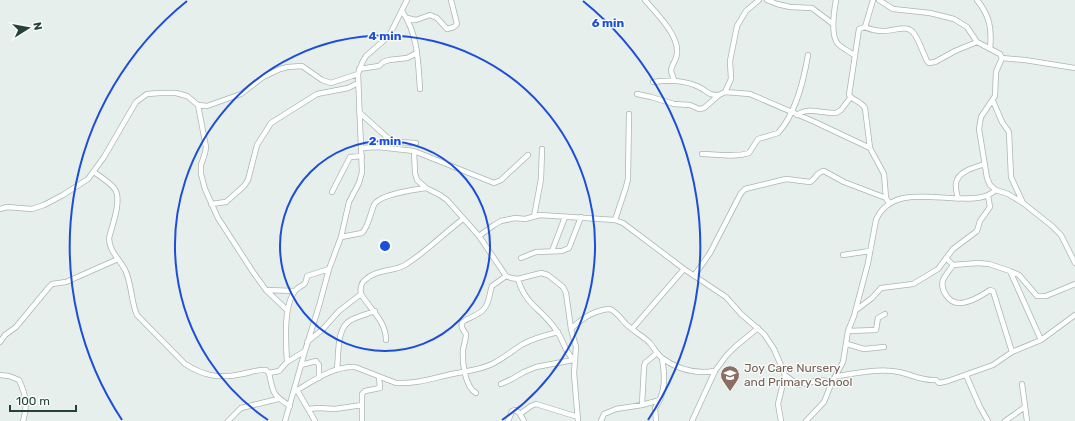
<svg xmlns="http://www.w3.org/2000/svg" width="1075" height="421" font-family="Rubik,sans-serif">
	<rect width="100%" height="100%" fill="#e6efeb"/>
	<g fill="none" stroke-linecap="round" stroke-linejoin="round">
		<g stroke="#a8b8b2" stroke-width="6">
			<path id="minor" d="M 645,0 C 656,13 679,35 677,53 C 677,60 671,65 671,71 L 674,80
				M 767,0 L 777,4 L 790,7 L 812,8 L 833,24
				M 836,0 C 834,11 830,35 838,44 C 842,48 850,52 854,55
				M 879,0 L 893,9 L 930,13 L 954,19 L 967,27 L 977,42 L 1000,54 L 1002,58 L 996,72 L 995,96 L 981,117 L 979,129 L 987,178 L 990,185 L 996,190 L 1008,194 L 1023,203 L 1052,226 L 1061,235 L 1075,263
				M 977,0 C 990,16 992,29 990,49
				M 402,11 C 418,34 418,61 420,89
				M 407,18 L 416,20 L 430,15 L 437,18 L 447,29 L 454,27 L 457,24 L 451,0
				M 865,27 L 873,0
				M 1002,58 L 1025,60 L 1075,68
				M 359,69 L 379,66 L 383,62 L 389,60 L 407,58 L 417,53
				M 653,82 C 670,80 684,80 699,87 C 709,92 707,95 719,95
				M 725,92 L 731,79 L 730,61 L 737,26 L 746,11 L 759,0
				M 637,94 L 651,97 L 674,104 L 690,105 L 699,109 L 704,108 L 719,95 L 725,92 L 750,94 L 815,122 L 870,148
				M 993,101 L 1002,122 L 1009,132 L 1011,177 L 1023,203
				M 198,105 L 206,147 L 205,153 L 201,165 L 201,174 L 205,189 L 218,218 L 253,272 L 266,290 L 287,310
				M 359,112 L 389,139 L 397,142 L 416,143
				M 797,115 C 809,106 823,114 836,113 L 841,110 L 850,98
				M 361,148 L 378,147 L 414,151 L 415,173 L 417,180 L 426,188 L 440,195 L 447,200 L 479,236 L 506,276 L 511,278 L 518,279 L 541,273 L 548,275 L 563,287 L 566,293 L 571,329 L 576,347 L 574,373 L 578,421
				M 414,151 L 494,183 L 501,180 L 528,155
				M 702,154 C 717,154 734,158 749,153 L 758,139 L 778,133 C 795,115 804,79 808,55
				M 94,172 C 101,177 109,182 114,188 C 123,198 112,226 109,238 C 109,252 121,260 126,272 C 132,286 131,302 137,315 L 185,364 C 204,376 220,379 242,374 C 249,373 258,369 266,370 L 269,373 C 273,392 272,395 290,406
				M 332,192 L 350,157 L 362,156
				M 958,199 C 957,194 955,188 956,183 C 958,171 976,167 985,164
				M 889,203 L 886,198 L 884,174 L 870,148 L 865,108 C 860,100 853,101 849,95 L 859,29 L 865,27 C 871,30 877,31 884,31 C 895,31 908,23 915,35 C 920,43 923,53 927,61 L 929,63 L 935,62 L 955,51 L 977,42
				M 211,204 L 226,202 L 244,186 L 248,180 L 257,145 L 271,123 L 317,94 L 348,88 L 358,83
				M 0,209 L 7,207 L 32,209 L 44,205 L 63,195 L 88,179 L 104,157 L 136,102 L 147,94 L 160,93 L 176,93 L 187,96 L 198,105 L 207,106 L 241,94 L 263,77 L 280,69 L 288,67 L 302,66 L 322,80 L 331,83 L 358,74
				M 534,217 L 541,179 L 542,149
				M 615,220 L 626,187 L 628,179 L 629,114
				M 479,236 L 494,225 L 501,221 L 515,218 L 525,219 L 540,215 L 615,220 L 623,223 L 684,269 L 726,297 L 741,314 L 764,334 L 774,349 L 785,375 L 778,404 L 781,421
				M 341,237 L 362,233 C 369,226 370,214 374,205 C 379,194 414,190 426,188
				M 552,251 L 565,217
				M 843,255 L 870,251
				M 521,258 L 536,252 L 562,251 L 569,248 L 581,217
				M 946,258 L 953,265 L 978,263 L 989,264 L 1010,271 L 1041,340
				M 953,265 C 950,270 945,275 943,280 C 940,290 949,303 959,303 C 970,303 981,296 990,290 L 993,291 L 1012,352
				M 1010,271 L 1019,275 L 1037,296 L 1046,296 L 1075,284
				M 694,276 L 710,253 L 741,193 L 745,189 L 786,179 L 810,182 C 816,179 816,172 824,171 L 844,182 L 886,198
				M 518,279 C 525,305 543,310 556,330 C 564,340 564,352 575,361
				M 266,290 L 295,291
				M 856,310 L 872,298 L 881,288 L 913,284 L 938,269 L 953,249 L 977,231 L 980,221 L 990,207 L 988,196
				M 571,329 C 582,318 594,310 610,309 C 617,312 621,319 626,324 C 633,331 643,336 650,343 C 654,348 657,354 662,358 C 677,369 696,374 715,371 L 726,356 L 736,346 L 758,328
				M 632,329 L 684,269
				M 848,331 L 876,330 L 878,318 L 885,314
				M 386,340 C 386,321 370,309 361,294 C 360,289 361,283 365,280 C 376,269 393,272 405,265 C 426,252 443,234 463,219
				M 0,342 L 5,335 L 16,327 L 49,287 L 52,284 L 66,282 L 118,259
				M 307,342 L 322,330 L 339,311 L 361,294
				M 847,344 L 864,349 L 884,347
				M 287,362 C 286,344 283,306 295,291 C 300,284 306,288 307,276 L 329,269
				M 301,365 L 316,361 L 319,365 L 319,378
				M 337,369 C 339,354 336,328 351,320 C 358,316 367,314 375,311
				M 269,373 L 279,371 L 287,362 L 305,351
				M 0,375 L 9,376 L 19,380 C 26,395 28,406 23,421
				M 785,375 L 798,385 L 820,380 L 832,382
				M 966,375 L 980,407 L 988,421
				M 837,376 C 857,373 879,368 899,372 C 913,375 922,381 936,380 L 939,383 L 948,381 L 993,365 L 1012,352 L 1041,340 L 1075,315
				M 501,384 L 512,379 L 524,372 L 536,367 L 573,360
				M 1022,384 L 1027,421
				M 297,390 L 315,421
				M 294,392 C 313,381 333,366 355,367 L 396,383 C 415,384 430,379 448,375 C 463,371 478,371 492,364 C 503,359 513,350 523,344 C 534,338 546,335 558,332
				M 476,393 C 465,387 462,362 463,350 C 464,344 466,339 466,334 C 464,331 460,327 462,323 C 463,320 479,315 483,310 C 490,303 489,294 492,286 L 506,276
				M 642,405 L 644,367 L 645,363 L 657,353
				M 308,409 L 319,408 L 335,409 L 362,405
				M 520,414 L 531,406 L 536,404 L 578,417
				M 228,421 L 241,408 L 278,399
				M 285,421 L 305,351 L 319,306 L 329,269 L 341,237 L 349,202 L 359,183 L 362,172 L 358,74 L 362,63 L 366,56 L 389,36 L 407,0
				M 362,421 L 362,394 L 365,391 L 380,388 L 379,377
				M 508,421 L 512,411 L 516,410 L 520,414 L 524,421
				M 601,421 L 604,414 L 616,409 L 642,405 L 660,400
				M 656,421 L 655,408 C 666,393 665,375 662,358
				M 692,421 L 715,371
				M 806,421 L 824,402 L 832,382 L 843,362 L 848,331 L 854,316 L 868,263 L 876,220 C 893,180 950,205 982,197 C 988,196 992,193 996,190
				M 1005,421 L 1025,407"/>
		</g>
		<use href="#minor" stroke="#fff" stroke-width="4.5"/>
	</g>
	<g fill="none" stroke="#1d4ed8" stroke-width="2">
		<circle cx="385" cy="246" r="105"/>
		<path d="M268 420A210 210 0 1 1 502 420"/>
		<path d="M122 420A315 315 0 0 1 187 1M583 1A315 315 0 0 1 648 420"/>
	</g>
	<defs>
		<g id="school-pin" transform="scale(1)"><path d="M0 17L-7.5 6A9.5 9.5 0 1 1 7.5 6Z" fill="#8d6e63" stroke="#f7fbf9"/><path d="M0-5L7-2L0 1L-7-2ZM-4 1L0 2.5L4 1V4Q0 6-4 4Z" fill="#fff"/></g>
	</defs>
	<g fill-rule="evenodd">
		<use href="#school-pin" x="730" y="375"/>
	</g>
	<g text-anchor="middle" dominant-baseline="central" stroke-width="3" stroke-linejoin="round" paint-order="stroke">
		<g font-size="12" fill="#785e54" stroke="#f7fbf9" text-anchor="start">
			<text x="744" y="368">Joy Care Nursery<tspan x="744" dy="14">and Primary School</tspan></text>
		</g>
	</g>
	<circle cx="385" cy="246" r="6" fill="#1d4ed8" stroke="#f7fbf9" stroke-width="2"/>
	<g font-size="12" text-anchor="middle" font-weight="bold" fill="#1d4ed8" stroke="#f7fbf9" stroke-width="3" stroke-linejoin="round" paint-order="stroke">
		<text x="608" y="27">6 min</text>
		<text x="385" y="40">4 min</text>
		<text x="385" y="145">2 min</text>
	</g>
	<g transform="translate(28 28) rotate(79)" stroke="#f7fbf9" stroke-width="3" paint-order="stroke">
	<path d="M0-3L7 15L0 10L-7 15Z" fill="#24423a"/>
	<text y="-6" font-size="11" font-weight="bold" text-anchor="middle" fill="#24423a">N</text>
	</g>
	<path d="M10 405v6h66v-6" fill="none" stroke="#24423a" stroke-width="2"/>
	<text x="16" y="405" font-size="12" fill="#24423a" stroke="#f7fbf9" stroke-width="3" paint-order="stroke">100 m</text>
</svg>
